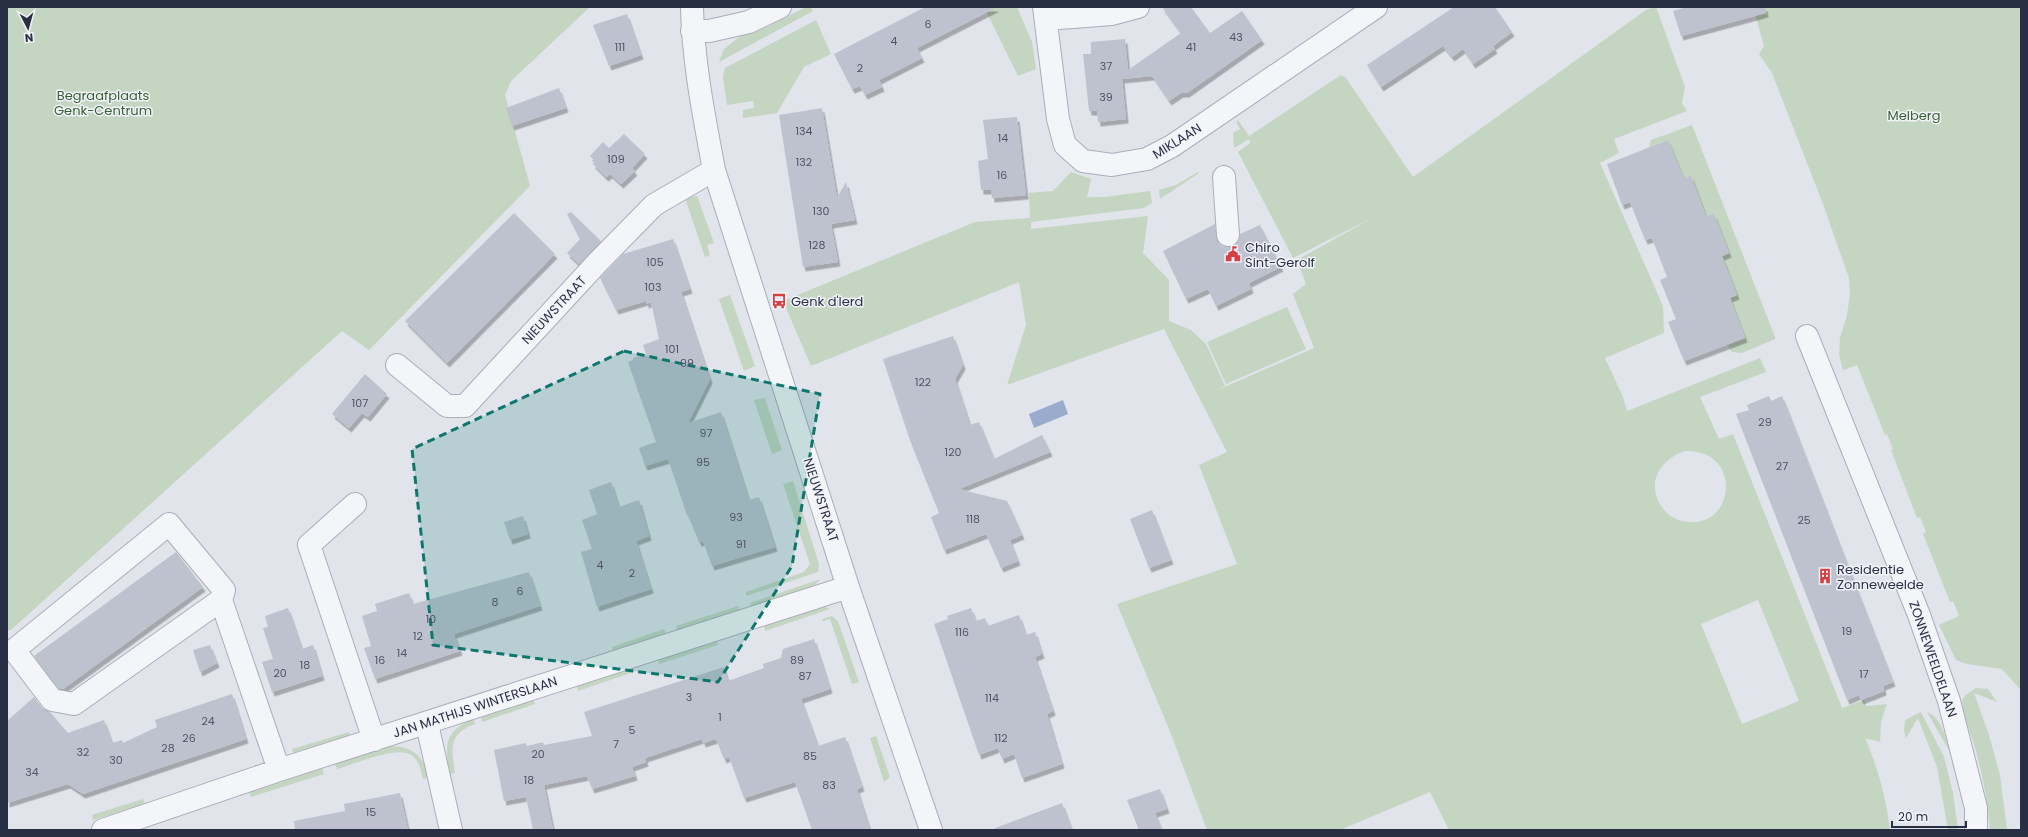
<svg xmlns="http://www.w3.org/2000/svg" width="2028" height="837" font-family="Poppins,sans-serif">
	<defs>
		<filter id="shadow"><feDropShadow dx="2.5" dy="4.5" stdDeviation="0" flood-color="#0004"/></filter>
	</defs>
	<rect width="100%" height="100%" fill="#e1e4eb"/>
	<path fill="#c4d5c2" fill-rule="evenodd" d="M 7,7 L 590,7 L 511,81 L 505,95 L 530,186 L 369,350 L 342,331 L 11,630 L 7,630 Z
		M 806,7 L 810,7 L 813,11 L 719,62 L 724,49 L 744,33 L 767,27 Z
		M 984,7 L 1017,7 L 1032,42 L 1036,69 L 1018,76 Z
		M 1656,7 L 1685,87 L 1682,103 L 1687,111 L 1614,139 L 1619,153 L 1600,163 L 1663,306 L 1664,333 L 1605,358 L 1623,397 L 1627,411 L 1760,358 L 1766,372 L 1700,397 L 1719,439 L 1733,434 L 1842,708 L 1864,700 L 1866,706 L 1887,704 L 1881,722 L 1880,742 L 1865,738 C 1878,768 1886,798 1890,830 L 1449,830 L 1430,792 L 1340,830 L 1207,830 L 1171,734 L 1117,604 L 1237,564 L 1199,465 L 1227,452 L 1164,329 L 1007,385 L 1026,325 L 1019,282 L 811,366 L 783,301 L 975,222 L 1030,218 L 1029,193 L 1053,191 L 1071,172 L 1091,179 L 1087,197 L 1105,197 L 1150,191 L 1152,203 L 1144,208 L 1031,222 L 1031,229 L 1148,216 L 1143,253 L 1169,280 L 1169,321 L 1191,330 L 1206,344 L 1225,386 L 1213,392 L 1314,348 L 1293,294 L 1306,284 L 1297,260 L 1376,216 L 1293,258 L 1238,152 L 1250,143 L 1249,139 L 1234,148 L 1233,133 L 1240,129 L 1236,122 L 1238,120 L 1249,136 L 1341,75 L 1346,78 L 1413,177 L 1646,10 ZM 1685,451 C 1742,449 1736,526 1689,522 C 1681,521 1673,519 1667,513 C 1644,489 1656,461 1685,451 ZM 1758,600 L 1799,701 L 1742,724 L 1701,624 Z
		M 1753,7 L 2021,7 L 2020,689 L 2002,669 L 1967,664 L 1956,660 L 1939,625 L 1959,616 L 1953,601 L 1950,602 L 1923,534 L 1926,532 L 1920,517 L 1917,518 L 1891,450 L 1893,449 L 1887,434 L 1885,435 L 1857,365 L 1843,370 L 1839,355 L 1840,338 L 1847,315 L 1850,294 L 1849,278 L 1823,204 L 1772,73 L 1759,54 L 1764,46 Z
		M 816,20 L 831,54 L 804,67 L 777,113 L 743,118 L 743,110 L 754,108 L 753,101 L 727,105 L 723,77 L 725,68 Z
		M 1692,125 L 1775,337 L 1775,339 L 1742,353 L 1732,352 L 1727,345 L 1745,337 L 1730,298 L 1722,256 L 1729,253 L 1714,214 L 1706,216 L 1684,179 L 1668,140 L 1649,147 L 1651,140 Z
		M 1198,172 L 1199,173 L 1160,199 L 1159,190 L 1176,185 Z
		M 697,196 L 714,243 L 707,245 L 710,255 L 705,257 L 685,198 Z
		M 730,295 L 755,366 L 744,371 L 719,299 Z
		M 1287,307 L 1306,349 L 1226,384 L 1207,342 Z
		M 765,398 L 782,450 L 772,454 L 754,400 Z
		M 793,481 L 819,564 L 818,572 L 746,596 L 746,592 L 804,572 L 810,564 L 783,484 Z
		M 818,580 L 820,580 L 812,588 L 751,607 L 750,603 Z
		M 738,606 L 741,611 L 677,631 L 676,626 Z
		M 819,607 L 825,607 L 830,609 L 765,631 L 764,625 Z
		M 832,616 L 838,621 L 859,682 L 852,684 L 830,619 L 823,621 L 822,619 Z
		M 664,629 L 666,634 L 613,652 L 612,647 Z
		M 717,639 L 718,645 L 659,664 L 658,659 Z
		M 633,667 L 634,672 L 578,691 L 577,686 Z
		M 1976,688 L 1988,689 L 1997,702 L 1974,693 L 1989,735 L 2000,775 L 2007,830 L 1990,830 C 1988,803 1983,777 1976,751 C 1973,737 1961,716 1962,703 C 1963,695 1970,692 1976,688 Z
		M 533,700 L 535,704 L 482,722 L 481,716 Z
		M 1921,712 L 1944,757 L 1953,793 L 1958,830 L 1948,830 L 1937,767 L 1918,718 L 1906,738 L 1904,731 L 1905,720 Z
		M 1927,712 C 1942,717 1946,740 1951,754 Z
		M 474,718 L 475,724 C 448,734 451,748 455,773 L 450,774 C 444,744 445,731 474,718 Z
		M 349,732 L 351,737 L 294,755 L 292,749 Z
		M 876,736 L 890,777 L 884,782 L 870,738 Z
		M 390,746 C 413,746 423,756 429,777 L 423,779 C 421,770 419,760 411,755 C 398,745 352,765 337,769 L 335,764 Z
		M 322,768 L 324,774 L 251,797 L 249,792 Z
		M 143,799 L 145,804 L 93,820 L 92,815 Z"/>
	<path fill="#9aaccd" d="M 1063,400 L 1068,414 L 1034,428 L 1029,414 Z"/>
	<path fill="#bec2ce" filter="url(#shadow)" d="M 925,7 L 997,7 L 917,48 L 922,58 L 879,80 L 882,87 L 865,95 L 860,86 L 852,89 L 834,54 Z
		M 1162,7 L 1191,7 L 1210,33 L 1242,11 L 1262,40 L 1187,93 L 1181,93 L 1169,101 L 1152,76 L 1122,79 L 1126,119 L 1098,122 L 1097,111 L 1089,111 L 1083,54 L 1091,54 L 1091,42 L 1125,39 L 1128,70 L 1181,33 Z
		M 1454,7 L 1495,7 L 1512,32 L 1493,46 L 1495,49 L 1473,64 L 1463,49 L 1452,57 L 1443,46 L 1381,87 L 1367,65 Z
		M 1687,7 L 1765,7 L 1766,13 L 1681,36 L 1673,11 Z
		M 627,14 L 641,55 L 609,66 L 593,25 Z
		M 559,88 L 566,108 L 512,126 L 506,108 Z
		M 822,108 L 837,198 L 846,182 L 855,220 L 831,224 L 838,262 L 803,267 L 779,115 Z
		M 1017,117 L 1026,195 L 992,198 L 991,190 L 981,190 L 978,161 L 988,159 L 983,120 Z
		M 624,134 L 645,154 L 632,168 L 635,171 L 621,184 L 610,174 L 606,177 L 593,164 L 595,161 L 590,156 L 603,142 L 609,148 Z
		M 1668,140 L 1684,179 L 1691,176 L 1706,216 L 1714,214 L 1729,253 L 1722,256 L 1737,295 L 1730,298 L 1745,338 L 1684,361 L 1668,322 L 1676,319 L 1660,280 L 1667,277 L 1652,238 L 1645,240 L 1630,202 L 1622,205 L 1607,164 Z
		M 571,212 L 601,241 L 579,264 L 567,253 L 580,239 L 567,214 Z
		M 514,213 L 555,254 L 447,363 L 405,321 Z
		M 1215,224 L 1217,242 L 1222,246 L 1228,247 L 1235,245 L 1239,240 L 1240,234 L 1260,225 L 1281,267 L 1249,283 L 1251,289 L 1216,306 L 1208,289 L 1186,299 L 1163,251 Z
		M 673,239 L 690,289 L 681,292 L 710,379 L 688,423 L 721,412 L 749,500 L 759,497 L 775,547 L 712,566 L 703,541 L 699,542 L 688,515 L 687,515 L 668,459 L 645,466 L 639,448 L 656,442 L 628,362 L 633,360 L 633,358 L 646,354 L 643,345 L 659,339 L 651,302 L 646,304 L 646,301 L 616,310 L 600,278 L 623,254 Z
		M 953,336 L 963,365 L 955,379 L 970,425 L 979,422 L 994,459 L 1042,435 L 1050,452 L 959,489 L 1007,501 L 1022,535 L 1010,540 L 1018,561 L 1001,568 L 986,534 L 944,550 L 931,517 L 939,513 L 911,443 L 883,359 Z
		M 365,374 L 387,394 L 368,417 L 362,413 L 349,428 L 332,414 Z
		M 1769,396 L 1771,401 L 1782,396 L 1893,682 L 1883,686 L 1884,691 L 1861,700 L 1859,695 L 1847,700 L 1736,414 L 1749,410 L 1747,405 Z
		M 611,482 L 619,507 L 639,500 L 649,536 L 636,541 L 651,589 L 597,607 L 581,552 L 592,549 L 582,520 L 597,514 L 589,490 Z
		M 1152,510 L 1171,560 L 1149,568 L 1130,519 Z
		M 523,516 L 528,534 L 510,540 L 504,522 Z
		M 176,552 L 203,587 L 63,689 L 59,689 L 34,656 Z
		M 529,572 L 540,606 L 454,634 L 460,651 L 375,679 L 364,648 L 371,646 L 362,616 L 377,611 L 375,604 L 409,593 L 413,604 Z
		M 288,608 L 302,649 L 313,645 L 322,676 L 272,692 L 262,662 L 273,659 L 263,628 L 268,627 L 265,616 Z
		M 971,608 L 976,621 L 985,618 L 988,626 L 1019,615 L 1026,635 L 1035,632 L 1042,654 L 1035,657 L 1053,711 L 1047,714 L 1062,764 L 1022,778 L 1014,754 L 1002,759 L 998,748 L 979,755 L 934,624 L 948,619 L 947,616 Z
		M 814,639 L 830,689 L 801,699 L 818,746 L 845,737 L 862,787 L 857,789 L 870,830 L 812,830 L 795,782 L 744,798 L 729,757 L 724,759 L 716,739 L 703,743 L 702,739 L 645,758 L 646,762 L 632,767 L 635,776 L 592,789 L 587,776 L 544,785 L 553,830 L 533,830 L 526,797 L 504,801 L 494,750 L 526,743 L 527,746 L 543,742 L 544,745 L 592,736 L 584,712 L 724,667 L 728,681 L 764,668 L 763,664 L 781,658 L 783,649 Z
		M 210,645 L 217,663 L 200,672 L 193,650 Z
		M 232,694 L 246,739 L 83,794 L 68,784 L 7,803 L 7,721 L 34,697 L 42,708 L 50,712 L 68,733 L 104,720 L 112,743 L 122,740 L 123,743 L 157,727 L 155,720 Z
		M 1160,789 L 1167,809 L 1155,813 L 1162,830 L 1139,830 L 1127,800 Z
		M 400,793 L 408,830 L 295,830 L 294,821 L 345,811 L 344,804 Z
		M 1062,803 L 1072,830 L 995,830 L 995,828 Z"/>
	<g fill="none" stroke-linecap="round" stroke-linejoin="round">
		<g stroke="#aaaeb9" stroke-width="24">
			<path id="minor" d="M 692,7 C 693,62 704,116 714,170 L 848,587 L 931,830
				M 1044,7 L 1058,119 L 1065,145 L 1083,161 L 1112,165 L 1147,159 L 1172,146 L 1376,7
				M 1046,19 L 1112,14 L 1138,7
				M 692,31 L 709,31 L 749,22 L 780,7
				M 1224,177 L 1228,235
				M 1807,336 L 1919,615 L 1949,701 L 1976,808 L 1976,830
				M 397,365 L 447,406 L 465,406 L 598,262 L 654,205 L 714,170
				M 355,504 L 309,545 L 374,740
				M 221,600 L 74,704 L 52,700 L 14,650 L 169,524 L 224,590 L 221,600 L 279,770
				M 427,724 L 451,830
				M 103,830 L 279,770 L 848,587"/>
		</g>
		<use href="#minor" stroke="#f4f5f9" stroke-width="22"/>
	</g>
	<path fill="#0f766e" fill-opacity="0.2" stroke="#0f766e" stroke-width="3" stroke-dasharray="8 5" stroke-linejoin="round" d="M 624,351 L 820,394 L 792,566 L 718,682 L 433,645 L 412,449 Z"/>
	<defs>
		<g id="civic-bare" transform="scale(1.2)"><path d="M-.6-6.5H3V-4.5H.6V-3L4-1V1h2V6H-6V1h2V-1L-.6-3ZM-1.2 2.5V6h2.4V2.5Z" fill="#d83d41" stroke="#f1f3f8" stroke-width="2.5" paint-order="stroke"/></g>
		<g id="bus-bare" transform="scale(1.2)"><path d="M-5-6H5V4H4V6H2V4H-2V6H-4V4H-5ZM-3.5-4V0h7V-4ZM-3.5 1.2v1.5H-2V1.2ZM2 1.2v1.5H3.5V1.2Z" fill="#d83d41" stroke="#f1f3f8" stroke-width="2.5" paint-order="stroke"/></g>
		<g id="building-bare" transform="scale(1.2)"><path d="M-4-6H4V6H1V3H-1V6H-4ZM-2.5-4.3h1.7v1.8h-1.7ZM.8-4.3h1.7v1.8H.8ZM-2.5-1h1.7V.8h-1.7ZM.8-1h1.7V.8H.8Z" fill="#d83d41" stroke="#f1f3f8" stroke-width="2.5" paint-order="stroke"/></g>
	</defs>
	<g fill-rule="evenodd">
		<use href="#civic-bare" x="1233" y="254"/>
		<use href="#bus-bare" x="779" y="301"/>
		<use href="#building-bare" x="1825" y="576"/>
	</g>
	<g text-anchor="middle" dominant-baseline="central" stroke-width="3" stroke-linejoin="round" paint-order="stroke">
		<g font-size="11" fill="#4e5466">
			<text x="928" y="24">6</text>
			<text x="1236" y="37">43</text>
			<text x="894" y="41">4</text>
			<text x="620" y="47">111</text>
			<text x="1191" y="47">41</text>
			<text x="1106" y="66">37</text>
			<text x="860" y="68">2</text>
			<text x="1106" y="97">39</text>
			<text x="804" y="131">134</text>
			<text x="1003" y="138">14</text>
			<text x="616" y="159">109</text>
			<text x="804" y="162">132</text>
			<text x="1002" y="175">16</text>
			<text x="821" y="211">130</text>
			<text x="817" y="245">128</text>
			<text x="655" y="262">105</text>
			<text x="653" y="287">103</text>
			<text x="672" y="349">101</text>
			<text x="687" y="363">99</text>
			<text x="923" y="382">122</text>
			<text x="360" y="403">107</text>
			<text x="1765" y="422">29</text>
			<text x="706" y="433">97</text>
			<text x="953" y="452">120</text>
			<text x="703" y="462">95</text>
			<text x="1782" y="466">27</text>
			<text x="736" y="517">93</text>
			<text x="973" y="519">118</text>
			<text x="1804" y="520">25</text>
			<text x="741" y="544">91</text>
			<text x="600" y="565">4</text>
			<text x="632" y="573">2</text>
			<text x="520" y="591">6</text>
			<text x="495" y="602">8</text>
			<text x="431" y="619">10</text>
			<text x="1847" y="631">19</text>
			<text x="962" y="632">116</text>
			<text x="418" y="636">12</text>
			<text x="402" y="653">14</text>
			<text x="380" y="660">16</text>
			<text x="797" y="660">89</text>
			<text x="305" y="665">18</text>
			<text x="280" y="673">20</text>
			<text x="1864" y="674">17</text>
			<text x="805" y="676">87</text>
			<text x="689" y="697">3</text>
			<text x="992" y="698">114</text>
			<text x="720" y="717">1</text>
			<text x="208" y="721">24</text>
			<text x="632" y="730">5</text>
			<text x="189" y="738">26</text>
			<text x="1001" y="738">112</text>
			<text x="616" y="744">7</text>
			<text x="168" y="748">28</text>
			<text x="83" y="752">32</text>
			<text x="538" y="754">20</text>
			<text x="810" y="756">85</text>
			<text x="116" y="760">30</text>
			<text x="32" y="772">34</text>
			<text x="529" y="780">18</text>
			<text x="829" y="785">83</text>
			<text x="371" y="812">15</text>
		</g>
		<g font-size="13" fill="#376134" stroke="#f1f3f8">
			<text x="103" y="95">Begraafplaats<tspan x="103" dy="15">Genk-Centrum</tspan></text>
			<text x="1914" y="115">Melberg</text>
		</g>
		<g font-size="13" fill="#282f44" stroke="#f1f3f8">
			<text transform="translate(1177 141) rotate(-32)">MIKLAAN</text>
			<text transform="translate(554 310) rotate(-47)">NIEUWSTRAAT</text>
			<text transform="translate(821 500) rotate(72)">NIEUWSTRAAT</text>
			<text transform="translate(1933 659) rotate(71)">ZONNEWEELDELAAN</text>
			<text transform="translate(475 707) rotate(-18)">JAN MATHIJS WINTERSLAAN</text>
		</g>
		<g font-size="13" fill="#282f44" stroke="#f1f3f8" text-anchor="start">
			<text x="1245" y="247">Chiro<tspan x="1245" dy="15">Sint-Gerolf</tspan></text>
			<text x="791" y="301">Genk d'Ierd</text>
			<text x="1837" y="569">Residentie<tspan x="1837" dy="15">Zonneweelde</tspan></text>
		</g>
	</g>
	<rect width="2028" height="837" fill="none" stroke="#282f44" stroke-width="16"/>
	<g transform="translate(28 28) rotate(174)" stroke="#f1f3f8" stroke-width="3" paint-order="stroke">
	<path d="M0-3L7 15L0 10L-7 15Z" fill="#282f44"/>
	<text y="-6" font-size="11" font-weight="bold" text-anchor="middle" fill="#282f44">N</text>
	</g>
	<path d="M1892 821v6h74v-6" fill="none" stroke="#282f44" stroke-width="2"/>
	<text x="1898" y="821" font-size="12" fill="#282f44" stroke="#f1f3f8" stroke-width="3" paint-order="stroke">20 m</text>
</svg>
